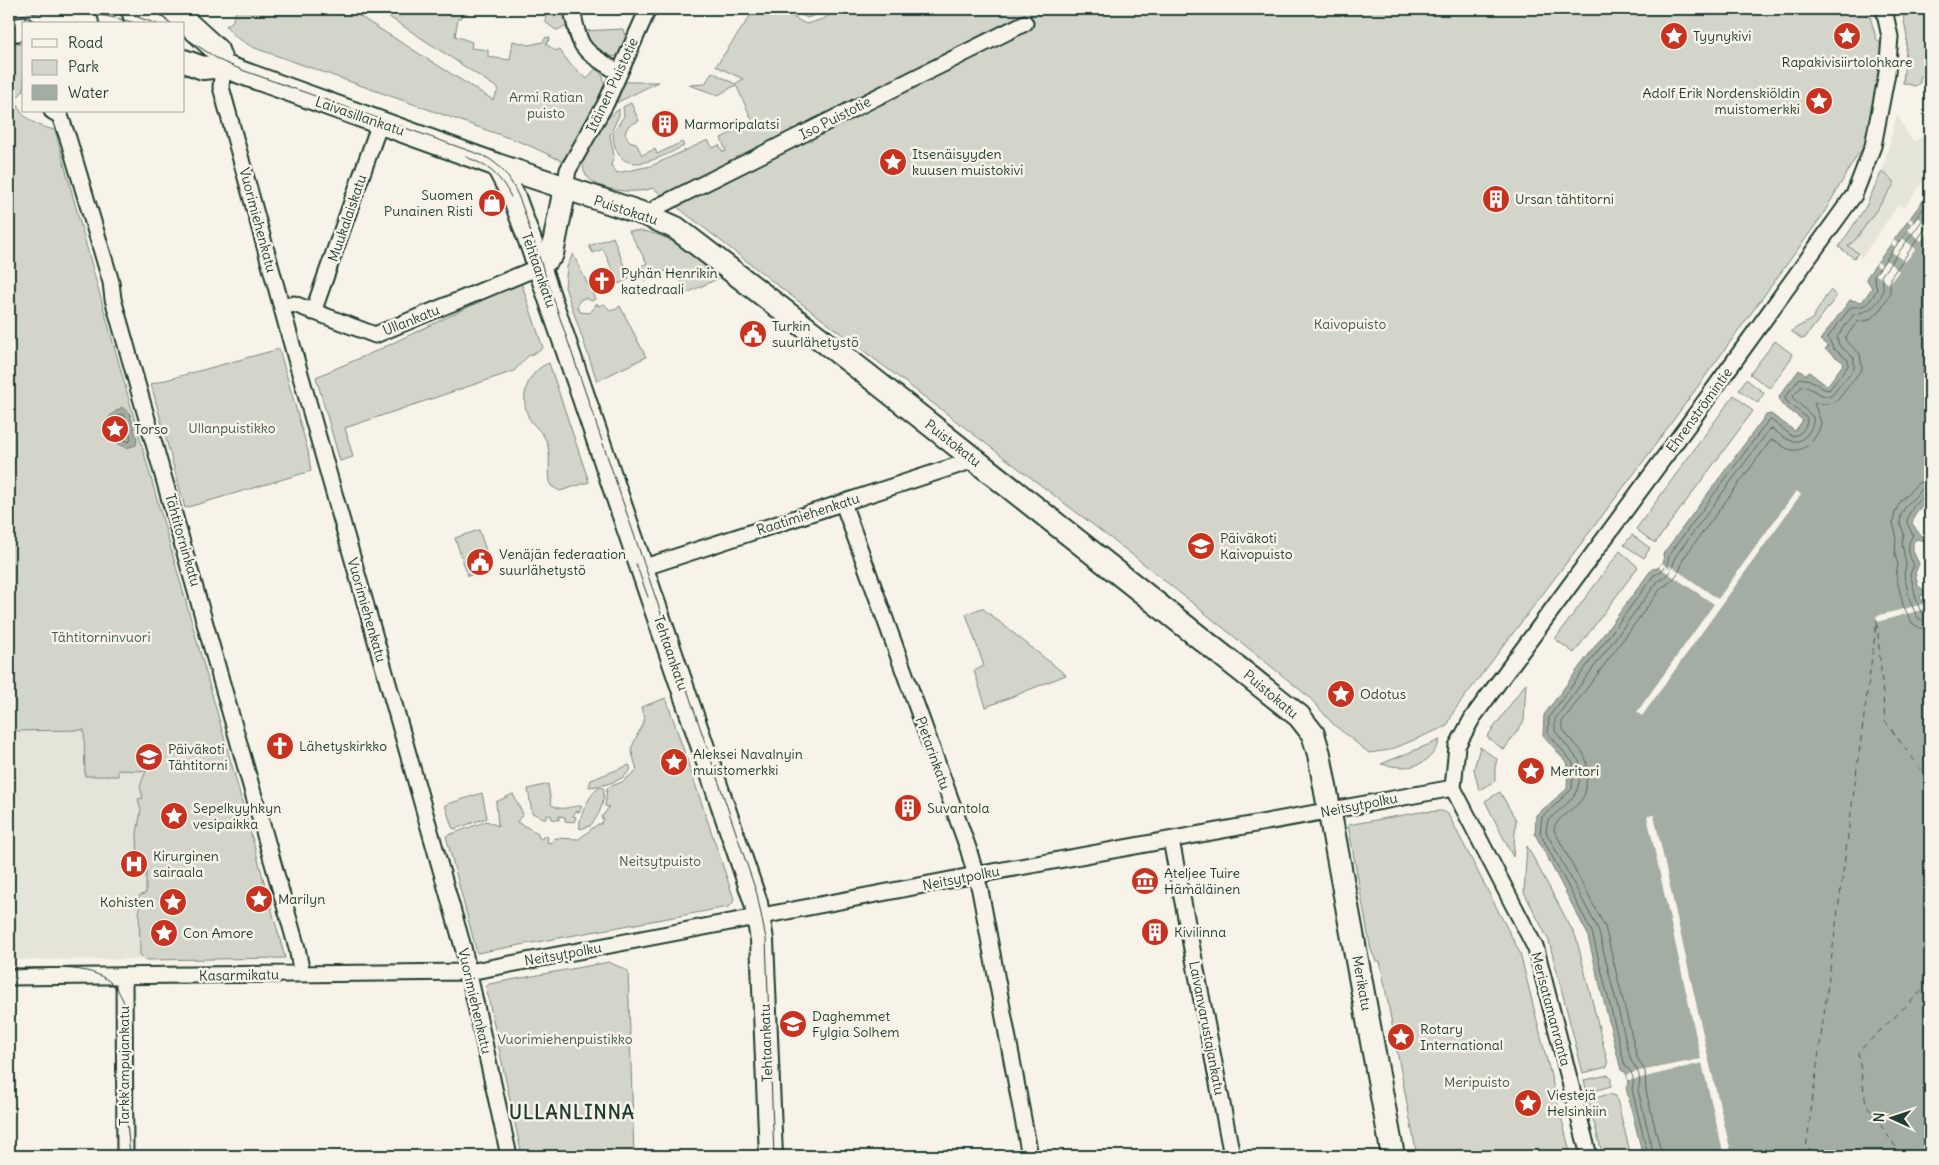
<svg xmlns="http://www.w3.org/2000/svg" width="1939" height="1165" font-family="Delius,sans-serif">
	<rect width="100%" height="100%" fill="#f7f3e8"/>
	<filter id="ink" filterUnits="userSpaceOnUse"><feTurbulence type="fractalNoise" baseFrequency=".02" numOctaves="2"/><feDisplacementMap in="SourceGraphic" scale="10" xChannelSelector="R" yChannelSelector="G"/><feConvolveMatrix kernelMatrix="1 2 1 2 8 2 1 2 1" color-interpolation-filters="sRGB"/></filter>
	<g filter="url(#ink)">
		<path fill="#e5e4d9" d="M 1897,114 L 1910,138 L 1915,141 L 1930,131 L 1930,173 L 1904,208 L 1899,204 L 1862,257 L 1858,254 L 1854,258 L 1839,247 L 1857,222 L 1875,190 L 1882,171 Z
			M 115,723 L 285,958 L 9,960 L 9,731 L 85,730 Z"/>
		<path fill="#d3d5ca" stroke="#79897f" d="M 237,9 L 348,9 L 493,100 L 499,89 L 377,9 L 463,9 L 461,18 L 458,18 L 455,36 L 472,42 L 471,48 L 488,50 L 488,57 L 510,60 L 513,41 L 529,45 L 543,42 L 546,37 L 550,38 L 546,44 L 556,51 L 559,49 L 570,64 L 587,79 L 595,69 C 604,74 605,80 603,89 L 573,148 L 562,161 L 526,144 L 252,47 L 236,37 L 226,26 L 232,22 Z
			M 547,9 L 566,9 L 569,26 L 556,30 L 545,22 Z
			M 755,9 L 785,9 L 789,15 L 806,24 L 823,19 L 840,9 L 1868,9 L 1876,38 L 1882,46 L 1881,65 L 1867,143 L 1856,157 L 1822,216 L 1642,463 L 1454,711 L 1447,726 L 1390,750 L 1369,753 L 1333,724 L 1309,697 L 1134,556 L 785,291 L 653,188 C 635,195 585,192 583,166 C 582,159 604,122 610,116 C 613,113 617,111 619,109 L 619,115 L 610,135 L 614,156 L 611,165 L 617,173 L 651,166 L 708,140 L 713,148 L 719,145 L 723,152 L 726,151 L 721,138 L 753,122 L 736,85 L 718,95 L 689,85 L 705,84 L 712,72 L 735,84 L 743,79 L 716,66 Z
			M 792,9 L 828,9 L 828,10 L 807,18 Z
			M 1902,9 L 1930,9 L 1930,75 L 1924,75 L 1920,77 L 1920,83 L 1915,86 L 1903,83 L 1907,37 Z
			M 623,29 L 626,39 L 619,55 L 613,57 L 589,45 L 582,31 Z
			M 9,41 L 19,43 L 24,47 L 24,90 L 16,99 C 19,118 37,126 55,130 C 129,407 210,681 285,958 L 144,960 L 140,954 L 139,896 L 146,893 L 146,868 L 138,866 L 137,833 L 141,810 L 138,799 L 143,798 L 140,786 L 146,771 L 118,770 L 118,776 L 85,776 L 84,730 L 9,731 Z
			M 625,82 L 658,82 L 616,103 Z
			M 631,103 L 639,121 L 628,126 L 625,133 L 629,141 L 636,143 L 642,155 L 655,149 L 657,154 L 682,142 L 684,146 C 658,159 615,182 613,133 L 624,116 L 623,107 Z
			M 1882,171 L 1893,181 L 1893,186 L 1856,239 L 1848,246 L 1858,253 L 1854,258 L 1839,247 L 1865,208 Z
			M 629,231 C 667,228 692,256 719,278 L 687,293 L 676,272 L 670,269 L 645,281 L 638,268 L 647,263 Z
			M 613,237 L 629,279 L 619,284 L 603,249 L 593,253 L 589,246 Z
			M 573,254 L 595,299 L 592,301 L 585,298 L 580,300 L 577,307 L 580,312 L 590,313 L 597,303 L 598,306 L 604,304 L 610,310 L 615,310 L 620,306 L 646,357 L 597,381 L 565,287 L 567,267 Z
			M 521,282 L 543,348 L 527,357 L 514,371 L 345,428 L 353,457 L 340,461 L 316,377 L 376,351 Z
			M 1830,290 L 1836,295 L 1836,297 L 1805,338 L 1802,339 L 1791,331 L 1812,319 Z
			M 1775,341 L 1792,354 L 1792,357 L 1771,387 L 1768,387 L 1750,374 Z
			M 279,349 L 308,451 L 311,471 L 185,508 L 151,384 Z
			M 549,363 L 589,482 L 560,491 L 551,486 C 547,471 552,454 546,440 C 542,431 533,426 529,418 C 519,398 527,371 549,363 Z
			M 1746,379 L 1764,393 L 1758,403 L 1739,390 Z
			M 1734,395 L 1753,411 L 1656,542 L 1653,542 L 1636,529 Z
			M 479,530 L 492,568 L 468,576 L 455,538 Z
			M 1632,535 L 1650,548 L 1644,558 L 1624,545 Z
			M 1620,551 L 1638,567 L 1574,653 L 1555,639 Z
			M 982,608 L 1066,675 L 986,707 L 974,671 L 984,666 L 966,614 Z
			M 1526,683 L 1524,721 L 1504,750 L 1487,737 Z
			M 666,698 L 734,899 L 732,904 L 728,907 L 477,953 L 446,836 L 487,821 L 498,826 L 496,802 L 513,794 L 523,814 L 517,822 L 538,833 L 538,837 L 542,839 L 544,835 L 548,837 L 547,842 L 552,843 L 554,838 L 579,839 L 598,824 L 601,824 L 604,819 L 601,818 L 609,807 L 605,806 L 607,788 L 622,782 L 637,770 L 631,749 L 645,718 L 641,707 Z
			M 1440,740 C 1429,769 1407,770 1381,764 Z
			M 1480,747 L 1497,759 L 1495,767 L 1495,781 L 1479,790 L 1474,769 Z
			M 629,765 L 631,769 C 623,782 602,786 589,787 L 591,780 Z
			M 548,784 L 551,804 C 562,813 570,805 582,806 L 579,812 L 576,811 L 573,816 L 576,817 L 574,822 L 565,821 L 565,817 L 559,816 L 559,820 L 552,819 L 552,816 L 546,815 L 546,819 L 532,813 L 528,789 Z
			M 601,787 L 604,789 C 604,803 600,815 590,826 L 580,829 C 577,819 591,790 601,787 Z
			M 1500,792 L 1516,820 L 1513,857 L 1485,801 Z
			M 482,793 L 487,818 L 454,829 L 452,827 L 445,805 Z
			M 1443,811 L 1448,814 L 1520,953 L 1571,1156 L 1417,1156 L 1380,961 L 1376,961 L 1371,950 L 1348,825 L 1420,812 Z
			M 1527,846 L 1576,937 L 1608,1064 L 1607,1067 L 1583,1073 L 1549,941 L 1524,892 Z
			M 609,962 L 628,971 L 634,1156 L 522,1156 L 486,987 L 489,984 Z
			M 1608,1075 L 1611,1077 L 1611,1086 L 1587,1093 L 1584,1080 Z
			M 1609,1094 L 1616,1096 L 1631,1156 L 1603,1156 L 1588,1100 Z"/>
		<path fill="#a4ada3" stroke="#6f8077" d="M 1930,191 L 1930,496 L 1915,514 L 1912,523 L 1920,535 L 1925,538 L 1925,541 L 1917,539 L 1913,542 L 1913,551 L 1919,564 L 1915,573 L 1918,586 L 1924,590 L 1924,595 L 1920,596 L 1925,609 L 1930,611 L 1930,1156 L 1643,1156 L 1626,1088 L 1629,1082 L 1626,1073 L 1621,1070 L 1587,933 L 1535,834 L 1536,815 L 1567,789 L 1568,764 L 1543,735 L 1544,715 L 1652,569 L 1658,568 L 1664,561 L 1663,554 L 1766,415 L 1771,414 L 1795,431 L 1803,420 L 1781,404 L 1779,396 L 1799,370 L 1806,375 L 1809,372 L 1827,386 L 1844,363 L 1825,349 L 1828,346 L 1820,340 L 1850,300 L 1862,302 L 1872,288 L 1866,278 Z
			M 122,407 L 130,414 L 137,440 L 136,445 L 127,448 L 108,438 L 105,422 L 112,414 Z"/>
		<path fill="#f7f3e8" d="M 1918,217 L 1930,226 L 1930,230 L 1921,241 L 1908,230 L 1912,224 L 1908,221 L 1910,218 L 1914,222 Z
			M 1902,238 L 1916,249 L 1905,262 L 1892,252 L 1895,247 L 1891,243 L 1894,240 L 1898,244 Z
			M 1886,260 L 1899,271 L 1889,284 L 1875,274 L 1880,269 L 1876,265 L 1878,262 L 1882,265 Z
			M 1796,491 L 1801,494 L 1642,716 L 1637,712 L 1714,604 L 1659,567 L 1662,563 L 1669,568 L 1671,566 L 1718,599 Z
			M 1923,604 L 1925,609 L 1877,622 L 1876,616 Z
			M 1654,815 L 1709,1061 L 1732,1156 L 1724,1156 L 1702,1063 L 1637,1079 L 1628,1080 L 1628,1078 L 1627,1075 L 1635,1072 L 1701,1059 L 1647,816 Z"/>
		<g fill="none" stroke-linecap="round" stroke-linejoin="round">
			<path stroke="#546a60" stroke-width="1" d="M 121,414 L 125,416 L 131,439 L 129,442 L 113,435 L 111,423 Z
				M 1930,480 L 1918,483 L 1901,501 L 1895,512 L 1893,523 L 1896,534 L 1895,554 L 1898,565 L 1896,575 L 1903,605 L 1912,623 L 1920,628 L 1930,629
				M 1930,487 L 1921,490 L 1906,506 L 1901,515 L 1900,523 L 1904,534 L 1902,543 L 1906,565 L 1904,575 L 1910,601 L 1917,617 L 1923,621 L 1930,622
				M 1930,494 C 1920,495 1907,512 1907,523 L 1913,535 C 1906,545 1908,555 1914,565 L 1910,574 C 1914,588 1915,599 1921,612 L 1930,616
				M 1648,1156 L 1632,1089 C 1635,1080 1633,1072 1625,1066 L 1592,932 L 1540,833 L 1542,817 L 1572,789 L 1573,763 L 1548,733 L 1549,717 L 1654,575 C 1664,571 1668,565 1669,555 L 1768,421 L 1771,420 L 1792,436 C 1800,436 1808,426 1807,418 L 1786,401 L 1785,397 L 1800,378 L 1810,380 L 1824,389 L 1829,390 L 1848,366 L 1848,360 L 1833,348 L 1828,337 L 1851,307 C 1867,307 1868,304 1877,290 L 1874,276 L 1930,199
				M 1654,1156 L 1638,1090 C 1642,1079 1638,1069 1631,1061 L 1598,929 L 1546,832 L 1548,820 C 1571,800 1583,796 1579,761 L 1555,731 L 1555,719 L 1658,581 C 1668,576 1674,568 1675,557 L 1769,430 L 1772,429 C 1786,439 1797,449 1809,432 C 1812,427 1814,423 1813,417 L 1794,399 L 1793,396 L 1802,386 C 1813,387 1819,398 1831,396 L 1854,369 L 1854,358 L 1839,345 L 1837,337 L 1854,314 C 1866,313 1882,304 1883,289 C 1884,285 1882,281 1881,276 L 1930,210
				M 1662,1156 L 1646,1091 L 1645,1071 L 1637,1057 L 1605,927 L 1554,830 C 1555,814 1584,809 1586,788 C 1586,779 1589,766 1585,757 C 1580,745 1561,736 1562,722 L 1662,587 C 1673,582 1681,572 1683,559 L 1771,440 C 1777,440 1781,446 1788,449 C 1804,455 1819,437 1821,422 L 1814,403 L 1828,404 L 1837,401 L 1862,369 L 1860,354 L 1846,341 L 1845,338 L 1857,322 L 1869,320 L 1878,313 L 1890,294 L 1890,278 L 1930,222"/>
			<path stroke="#405950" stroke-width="1" stroke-dasharray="6 5" stroke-linecap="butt" d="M 1877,622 L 1885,721 L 1930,782
				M 1805,1156 L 1877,619
				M 1902,1156 L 1866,1104 L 1858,1052 L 1930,983"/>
			<g stroke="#1f3d34" stroke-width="19">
				<path id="street" d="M 572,9 C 580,53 583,49 619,73
					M 223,66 L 221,87 L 299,370 L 463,947 L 509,1156
					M 52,111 L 60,116 L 68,138 L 111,282 L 113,299 L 297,948 L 302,974
					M 565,188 L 568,170 L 606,103 L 648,9
					M 647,215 L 659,206 L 1025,23
					M 282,307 L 294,304 L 375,335 L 539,267
					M 313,312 L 380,123
					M 843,503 L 968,848 L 980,890 L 1030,1156
					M 642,568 L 974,460
					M 1171,840 L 1232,1156
					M 124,976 L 125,1156
					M 9,977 L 469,972 L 976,875 L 1453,788
					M 1589,1156 L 1536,949 L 1453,788 L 1457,746 L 1473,717 L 1688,425 L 1854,195 L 1873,146 L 1887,73 L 1890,37 L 1884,9"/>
			</g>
			<g stroke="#1f3d34" stroke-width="26">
				<path id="secondary" d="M 108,9 L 112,24
					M 172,9 L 217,50 L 223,66
					M 9,30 L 24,29
					M 184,61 L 203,68 L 223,66 L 497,165 L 647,215 L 676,228 L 865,373 L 1299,716 L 1313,734 L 1319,754 L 1393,1156
					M 497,165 L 514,197 L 533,249 L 756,903 L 762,940 L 771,1156
					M 539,267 L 552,254 L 565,188"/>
			</g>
			<use href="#street" stroke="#f7f3e8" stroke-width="15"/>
			<use href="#secondary" stroke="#f7f3e8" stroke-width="22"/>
			<path stroke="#1f3d34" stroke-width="1" d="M 129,14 L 157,24
				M 9,17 C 49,9 98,11 138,24
				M 184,37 L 221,61 L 242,70 L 484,156 C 517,172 524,214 535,245 L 757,894 L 766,939 L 774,1156
				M 466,157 C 488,165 501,176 511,197
				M 636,564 L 648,597
				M 9,970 C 55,970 118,955 127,1016 L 127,1121 L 130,1156"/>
		</g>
	</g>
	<defs>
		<g id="sight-disc" transform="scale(1.4375)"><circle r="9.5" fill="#c8321e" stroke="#f7f3e8"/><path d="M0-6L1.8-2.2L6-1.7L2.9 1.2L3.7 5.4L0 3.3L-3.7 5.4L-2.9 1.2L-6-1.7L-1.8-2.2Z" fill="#fff"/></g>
		<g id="building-disc" transform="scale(1.4375)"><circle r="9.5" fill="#c8321e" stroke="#f7f3e8"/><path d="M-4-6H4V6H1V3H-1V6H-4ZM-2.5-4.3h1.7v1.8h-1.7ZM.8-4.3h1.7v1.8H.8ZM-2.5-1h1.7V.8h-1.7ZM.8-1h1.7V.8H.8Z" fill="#fff"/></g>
		<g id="shop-disc" transform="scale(1.4375)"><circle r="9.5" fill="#c8321e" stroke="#f7f3e8"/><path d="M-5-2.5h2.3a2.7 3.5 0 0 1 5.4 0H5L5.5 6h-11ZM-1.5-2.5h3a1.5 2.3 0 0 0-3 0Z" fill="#fff"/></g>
		<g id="church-disc" transform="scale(1.4375)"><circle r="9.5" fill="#c8321e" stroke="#f7f3e8"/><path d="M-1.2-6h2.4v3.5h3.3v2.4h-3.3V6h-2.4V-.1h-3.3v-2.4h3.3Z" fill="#fff"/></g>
		<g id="civic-disc" transform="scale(1.4375)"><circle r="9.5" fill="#c8321e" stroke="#f7f3e8"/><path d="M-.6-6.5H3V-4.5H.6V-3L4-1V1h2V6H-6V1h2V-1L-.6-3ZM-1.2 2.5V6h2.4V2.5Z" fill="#fff"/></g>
		<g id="school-disc" transform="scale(1.4375)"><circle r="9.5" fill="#c8321e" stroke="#f7f3e8"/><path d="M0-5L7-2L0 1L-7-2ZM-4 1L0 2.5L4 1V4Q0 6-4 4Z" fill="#fff"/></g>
		<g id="hospital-disc" transform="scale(1.4375)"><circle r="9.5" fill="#c8321e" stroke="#f7f3e8"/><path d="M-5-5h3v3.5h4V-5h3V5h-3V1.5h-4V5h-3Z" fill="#fff"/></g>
		<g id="museum-disc" transform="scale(1.4375)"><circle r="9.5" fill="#c8321e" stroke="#f7f3e8"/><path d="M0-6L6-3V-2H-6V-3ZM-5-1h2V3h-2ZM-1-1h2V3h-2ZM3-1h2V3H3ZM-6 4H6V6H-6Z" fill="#fff"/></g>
	</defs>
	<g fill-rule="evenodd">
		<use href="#sight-disc" x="1674" y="36"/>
		<use href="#sight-disc" x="1847" y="36"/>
		<use href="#sight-disc" x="1819" y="101"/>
		<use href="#building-disc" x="665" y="124"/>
		<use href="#sight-disc" x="893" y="162"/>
		<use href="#building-disc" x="1496" y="199"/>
		<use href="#shop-disc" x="492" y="203"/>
		<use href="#church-disc" x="602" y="281"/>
		<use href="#civic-disc" x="753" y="334"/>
		<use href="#sight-disc" x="115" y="429"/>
		<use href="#school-disc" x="1201" y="546"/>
		<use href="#civic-disc" x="480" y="562"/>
		<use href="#sight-disc" x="1341" y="694"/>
		<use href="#church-disc" x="280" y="746"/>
		<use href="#school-disc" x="149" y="757"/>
		<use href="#sight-disc" x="674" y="762"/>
		<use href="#sight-disc" x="1531" y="771"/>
		<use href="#building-disc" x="908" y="808"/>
		<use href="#sight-disc" x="174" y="816"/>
		<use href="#hospital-disc" x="134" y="864"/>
		<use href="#museum-disc" x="1145" y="881"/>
		<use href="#sight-disc" x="259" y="899"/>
		<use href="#sight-disc" x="173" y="902"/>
		<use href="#building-disc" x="1155" y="932"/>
		<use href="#sight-disc" x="164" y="933"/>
		<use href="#school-disc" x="793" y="1024"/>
		<use href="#sight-disc" x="1401" y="1037"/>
		<use href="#sight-disc" x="1528" y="1103"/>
	</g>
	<g text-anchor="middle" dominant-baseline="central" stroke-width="5" stroke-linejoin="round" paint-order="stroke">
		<g font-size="14" fill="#1f3d34" stroke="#f7f3e8" text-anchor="start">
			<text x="1693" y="36">Tyynykivi</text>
			<text x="1847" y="62" text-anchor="middle">Rapakivisiirtolohkare</text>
			<text x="1800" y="93" text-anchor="end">Adolf Erik Nordenskiöldin<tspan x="1800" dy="16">muistomerkki</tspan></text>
			<text x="684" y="124">Marmoripalatsi</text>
			<text x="912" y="154">Itsenäisyyden<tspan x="912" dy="16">kuusen muistokivi</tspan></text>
			<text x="473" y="195" text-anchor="end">Suomen<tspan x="473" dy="16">Punainen Risti</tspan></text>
			<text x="1515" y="199">Ursan tähtitorni</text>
			<text x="621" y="273">Pyhän Henrikin<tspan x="621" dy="16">katedraali</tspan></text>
			<text x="772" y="326">Turkin<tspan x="772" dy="16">suurlähetystö</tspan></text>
			<text x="134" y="429">Torso</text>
			<text x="1220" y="538">Päiväkoti<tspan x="1220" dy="16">Kaivopuisto</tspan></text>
			<text x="499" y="554">Venäjän federaation<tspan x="499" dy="16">suurlähetystö</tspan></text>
			<text x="1360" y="694">Odotus</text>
			<text x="299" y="746">Lähetyskirkko</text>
			<text x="168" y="749">Päiväkoti<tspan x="168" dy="16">Tähtitorni</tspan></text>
			<text x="693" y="754">Aleksei Navalnyin<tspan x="693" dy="16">muistomerkki</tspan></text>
			<text x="1550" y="771">Meritori</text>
			<text x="193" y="808">Sepelkyyhkyn<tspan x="193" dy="16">vesipaikka</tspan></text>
			<text x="927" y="808">Suvantola</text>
			<text x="153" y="856">Kirurginen<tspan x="153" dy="16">sairaala</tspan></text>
			<text x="1164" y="873">Ateljee Tuire<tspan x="1164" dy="16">Hämäläinen</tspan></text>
			<text x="278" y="899">Marilyn</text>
			<text x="154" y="902" text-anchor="end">Kohisten</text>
			<text x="1174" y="932">Kivilinna</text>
			<text x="183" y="933">Con Amore</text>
			<text x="812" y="1016">Daghemmet<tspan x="812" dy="16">Fylgia Solhem</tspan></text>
			<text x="1420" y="1029">Rotary<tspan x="1420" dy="16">International</tspan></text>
			<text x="1547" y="1095">Viestejä<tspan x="1547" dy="16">Helsinkiin</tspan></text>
		</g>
		<g font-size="14" fill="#1f3d34" stroke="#f7f3e8">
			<text transform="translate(612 85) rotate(-65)">Itäinen Puistotie</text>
			<text transform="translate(360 116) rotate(19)">Laivasillankatu</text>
			<text transform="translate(835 118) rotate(-27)">Iso Puistotie</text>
			<text transform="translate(626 210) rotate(18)">Puistokatu</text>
			<text transform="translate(347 218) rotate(-71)">Muukalaiskatu</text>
			<text transform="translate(258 220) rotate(75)">Vuorimiehenkatu</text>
			<text transform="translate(539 270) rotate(71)">Tehtaankatu</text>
			<text transform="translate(411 320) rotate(-22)">Ullankatu</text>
			<text transform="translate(1699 410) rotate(-54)">Ehrenströmintie</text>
			<text transform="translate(953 443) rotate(38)">Puistokatu</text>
			<text transform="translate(808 514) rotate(-18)">Raatimiehenkatu</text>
			<text transform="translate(183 540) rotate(74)">Tähtitorninkatu</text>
			<text transform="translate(367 610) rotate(74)">Vuorimiehenkatu</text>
			<text transform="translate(671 653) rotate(71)">Tehtaankatu</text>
			<text transform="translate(1271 694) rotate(40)">Puistokatu</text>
			<text transform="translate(933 753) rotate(70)">Pietarinkatu</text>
			<text transform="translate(1359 805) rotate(-11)">Neitsytpolku</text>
			<text transform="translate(961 878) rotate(-11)">Neitsytpolku</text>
			<text transform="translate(563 954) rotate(-10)">Neitsytpolku</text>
			<text transform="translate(239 975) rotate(-1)">Kasarmikatu</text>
			<text transform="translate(1362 983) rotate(80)">Merikatu</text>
			<text transform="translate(475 1001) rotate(77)">Vuorimiehenkatu</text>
			<text transform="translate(1551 1009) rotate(75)">Merisatamanranta</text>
			<text transform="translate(1207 1028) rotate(79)">Laivanvarustajankatu</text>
			<text transform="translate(766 1043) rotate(-92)">Tehtaankatu</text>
			<text transform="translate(124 1066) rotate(-90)">Tarkk'ampujankatu</text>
		</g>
		<g font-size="14" fill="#435b52" stroke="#f7f3e8">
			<text x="546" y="97">Armi Ratian<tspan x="546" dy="16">puisto</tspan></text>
			<text x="1350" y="324">Kaivopuisto</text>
			<text x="232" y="428">Ullanpuistikko</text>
			<text x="101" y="637">Tähtitorninvuori</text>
			<text x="660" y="861">Neitsytpuisto</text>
			<text x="565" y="1039">Vuorimiehenpuistikko</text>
			<text x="1477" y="1082">Meripuisto</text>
		</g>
		<g font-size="19" font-weight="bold" letter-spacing="1" fill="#1f3d34" stroke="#f7f3e8">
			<text x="572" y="1112">ULLANLINNA</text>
		</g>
	</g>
	<rect width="1939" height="1165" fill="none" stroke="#f7f3e8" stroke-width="30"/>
	<rect x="15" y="15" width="1909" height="1135" fill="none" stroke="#1f3d34" stroke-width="2" filter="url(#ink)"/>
	<rect x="22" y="22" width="162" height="90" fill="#f7f3e8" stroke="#a1aaa0"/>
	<rect x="32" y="39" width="25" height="8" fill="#f7f3e8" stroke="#a1aaa0"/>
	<text x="68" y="48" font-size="15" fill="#1f3d34">Road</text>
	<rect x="32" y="60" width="25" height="15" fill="#d3d5ca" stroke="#a1aaa0"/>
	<text x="68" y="72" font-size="15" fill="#1f3d34">Park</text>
	<rect x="32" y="85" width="25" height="15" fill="#a4ada3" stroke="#a1aaa0"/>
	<text x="68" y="98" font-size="15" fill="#1f3d34">Water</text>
	<g transform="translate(1892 1118) rotate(273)" stroke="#f7f3e8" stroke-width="4" paint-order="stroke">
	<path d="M0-4L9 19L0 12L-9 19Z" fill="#1f3d34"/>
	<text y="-8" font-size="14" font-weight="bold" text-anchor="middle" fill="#1f3d34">N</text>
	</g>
</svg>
